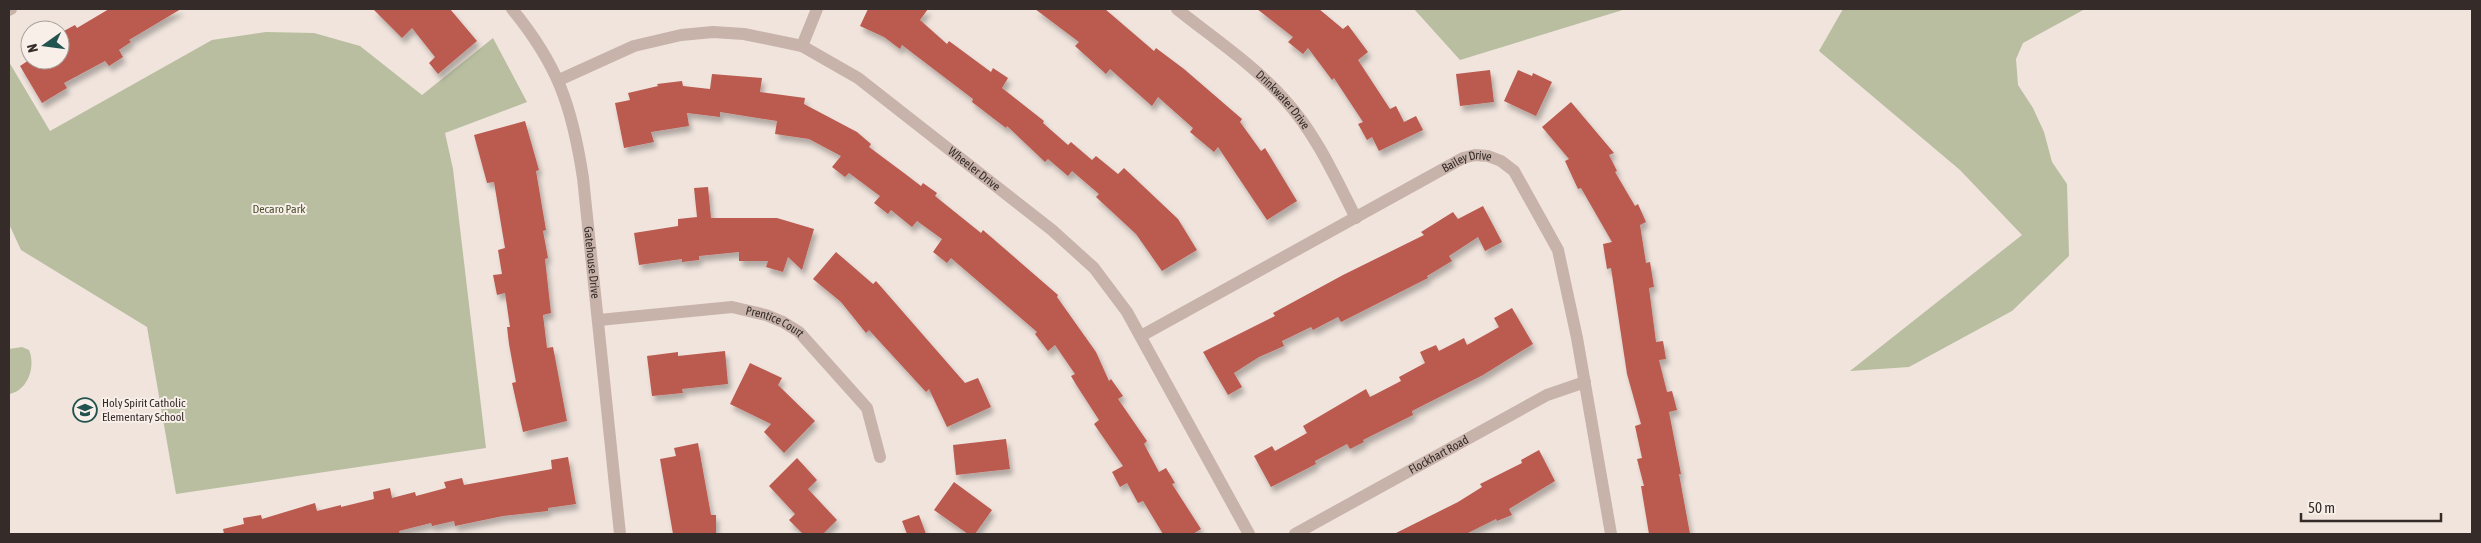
<svg xmlns="http://www.w3.org/2000/svg" width="2481" height="543" font-family="'Asap Condensed',sans-serif">
	<defs>
		<filter id="shadow"><feDropShadow dx="3" dy="5.5" stdDeviation="2.5" flood-color="#0004"/></filter>
	</defs>
	<rect width="100%" height="100%" fill="#f0e4dd"/>
	<path fill="#b8be9f" d="M 1414,9 L 1626,9 L 1460,60 Z
		M 1843,9 L 2085,9 L 2023,43 L 2016,59 L 2018,85 L 2033,108 L 2044,132 L 2052,162 L 2067,184 L 2069,256 L 2012,311 L 1909,367 L 1850,371 L 2022,235 L 1960,170 L 1819,51 Z
		M 266,32 L 314,33 L 360,46 L 422,95 L 493,38 L 527,102 L 445,133 L 453,169 L 486,448 L 176,494 L 147,327 L 21,250 L 9,224 L 9,62 L 50,131 L 212,40 Z
		M 22,347 L 29,350 C 36,366 28,391 9,394 L 9,349 Z"/>
	<path fill="#bb5a50" filter="url(#shadow)" d="M 109,9 L 181,9 L 129,40 L 131,42 L 119,50 L 123,57 L 109,66 L 105,61 L 64,83 L 67,88 L 42,103 L 20,66 L 29,60 L 60,60 L 60,33 L 75,25 L 77,28 Z
		M 373,9 L 450,9 L 477,41 L 438,74 L 429,63 L 435,57 L 412,28 L 402,38 Z
		M 868,9 L 928,9 L 920,20 L 947,44 L 949,41 L 991,72 L 993,68 L 1008,78 L 1002,88 L 1044,121 L 1043,123 L 1068,145 L 1071,142 L 1092,160 L 1096,156 L 1118,174 L 1124,168 L 1178,219 L 1197,250 L 1162,271 L 1136,234 L 1096,197 L 1099,194 L 1072,171 L 1068,176 L 1048,159 L 1045,162 L 1007,126 L 1006,128 L 972,102 L 973,99 L 902,45 L 900,49 L 884,37 L 860,26 Z
		M 1035,9 L 1105,9 L 1154,51 L 1156,48 L 1184,69 L 1242,119 L 1240,122 L 1261,151 L 1265,148 L 1297,201 L 1267,220 L 1218,147 L 1214,152 L 1190,132 L 1193,128 L 1158,97 L 1152,106 L 1110,69 L 1106,74 L 1075,46 L 1079,42 Z
		M 1257,9 L 1319,9 L 1343,29 L 1348,25 L 1368,52 L 1358,60 L 1390,109 L 1396,106 L 1404,122 L 1416,116 L 1423,130 L 1379,151 L 1372,137 L 1367,140 L 1358,124 L 1363,122 L 1334,78 L 1332,80 L 1308,48 L 1303,54 L 1288,42 L 1293,37 Z
		M 1490,70 L 1494,102 L 1460,106 L 1456,74 Z
		M 1518,70 L 1532,76 L 1533,73 L 1552,82 L 1536,116 L 1504,101 Z
		M 712,74 L 762,78 L 760,92 L 805,98 L 804,104 L 857,132 L 871,144 L 869,147 L 904,173 L 921,186 L 923,183 L 937,193 L 935,196 L 981,233 L 983,230 L 1058,295 L 1057,297 L 1096,352 L 1109,381 L 1111,379 L 1123,396 L 1118,399 L 1147,441 L 1144,444 L 1159,472 L 1166,468 L 1175,483 L 1172,484 L 1201,529 L 1193,534 L 1163,534 L 1143,501 L 1138,503 L 1127,483 L 1120,487 L 1112,472 L 1123,466 L 1094,424 L 1099,420 L 1077,386 L 1071,376 L 1075,374 L 1055,345 L 1048,351 L 1035,334 L 1037,332 L 993,294 L 951,258 L 947,263 L 933,252 L 942,239 L 917,221 L 912,227 L 891,210 L 888,214 L 874,203 L 880,196 L 849,173 L 845,177 L 832,167 L 841,156 L 809,139 L 775,134 L 777,121 L 720,112 L 720,117 L 687,113 L 689,126 L 651,132 L 654,142 L 624,148 L 615,103 L 630,100 L 628,93 L 658,86 L 657,84 L 682,81 L 683,86 L 710,89 Z
		M 1571,102 L 1614,153 L 1609,155 L 1617,171 L 1615,172 L 1635,206 L 1638,204 L 1646,222 L 1640,225 L 1646,263 L 1650,262 L 1654,287 L 1649,288 L 1656,342 L 1663,341 L 1666,359 L 1659,360 L 1667,392 L 1672,391 L 1677,410 L 1669,412 L 1681,474 L 1679,474 L 1690,534 L 1649,534 L 1641,486 L 1644,486 L 1637,459 L 1642,458 L 1635,426 L 1641,424 L 1627,374 L 1611,268 L 1607,269 L 1603,244 L 1612,242 L 1581,188 L 1578,189 L 1565,161 L 1569,159 L 1542,127 Z
		M 525,121 L 539,170 L 536,171 L 546,230 L 543,231 L 548,258 L 545,259 L 551,313 L 543,315 L 547,348 L 553,347 L 567,421 L 523,432 L 512,383 L 516,382 L 509,344 L 507,327 L 510,327 L 505,293 L 497,295 L 493,275 L 502,274 L 498,250 L 505,248 L 494,182 L 487,183 L 474,135 Z
		M 708,187 L 711,218 L 777,218 L 814,229 L 802,270 L 788,257 L 783,272 L 766,267 L 768,261 L 739,261 L 739,252 L 699,256 L 699,260 L 682,262 L 682,259 L 639,265 L 634,233 L 678,226 L 678,219 L 697,217 L 694,188 Z
		M 1483,206 L 1502,242 L 1485,251 L 1478,237 L 1449,256 L 1452,261 L 1427,276 L 1428,278 L 1341,322 L 1338,317 L 1313,330 L 1311,327 L 1282,341 L 1284,346 L 1259,357 L 1234,373 L 1242,387 L 1228,395 L 1203,352 L 1275,316 L 1273,313 L 1343,275 L 1424,235 L 1421,232 L 1453,212 L 1458,219 Z
		M 836,252 L 873,284 L 876,281 L 965,383 L 978,378 L 991,407 L 947,427 L 929,389 L 926,392 L 869,330 L 866,333 L 841,302 L 813,279 Z
		M 1512,308 L 1533,344 L 1483,375 L 1412,411 L 1413,415 L 1363,440 L 1364,442 L 1350,449 L 1347,444 L 1315,461 L 1316,464 L 1271,487 L 1254,456 L 1272,446 L 1275,451 L 1307,433 L 1303,426 L 1366,389 L 1370,397 L 1401,381 L 1399,377 L 1425,363 L 1420,352 L 1436,345 L 1439,351 L 1464,338 L 1467,345 L 1499,327 L 1494,318 Z
		M 725,351 L 728,384 L 682,389 L 683,393 L 652,396 L 647,356 L 678,352 L 678,356 Z
		M 750,363 L 782,378 L 778,385 L 815,421 L 784,453 L 764,432 L 771,424 L 730,404 Z
		M 1006,439 L 1010,469 L 956,475 L 953,445 Z
		M 698,443 L 711,515 L 716,515 L 716,534 L 673,534 L 660,459 L 676,456 L 674,448 Z
		M 1539,450 L 1555,481 L 1509,509 L 1512,515 L 1497,521 L 1496,519 L 1466,534 L 1394,534 L 1458,502 L 1482,487 L 1480,484 L 1522,463 L 1521,460 Z
		M 568,457 L 576,504 L 548,508 L 548,511 L 503,516 L 455,526 L 454,521 L 432,526 L 431,523 L 399,531 L 400,534 L 224,534 L 223,529 L 244,524 L 243,518 L 261,515 L 262,519 L 315,503 L 317,511 L 341,505 L 341,507 L 374,499 L 373,492 L 390,488 L 392,498 L 415,492 L 416,496 L 446,488 L 444,482 L 462,478 L 464,485 L 552,469 L 551,460 Z
		M 797,458 L 817,480 L 808,489 L 837,520 L 823,534 L 803,534 L 789,520 L 795,514 L 769,486 Z
		M 954,482 L 992,510 L 975,534 L 968,534 L 934,510 Z
		M 919,515 L 926,534 L 907,534 L 902,521 Z"/>
	<g fill="none" stroke-linecap="round" stroke-linejoin="round">
		<g stroke="#c7b3aa" stroke-width="12">
			<path id="s1" d="M 512,9 C 558,65 572,106 583,178 L 620,534"/>
			<path id="s2" d="M 1177,9 C 1213,38 1254,65 1285,100 C 1316,134 1335,177 1356,218"/>
			<path d="M 9,10 L 11,9"/>
			<path d="M 802,46 L 817,9"/>
			<path id="s3" d="M 559,80 L 634,46 L 681,35 L 713,32 L 744,34 L 802,46 L 858,78 L 1052,230 L 1094,268 L 1127,312 L 1249,534"/>
			<path id="s4" d="M 599,320 L 732,307 L 766,315 L 783,322 L 799,332 L 867,408 L 880,457"/>
			<path id="s5" d="M 1141,336 L 1463,158 L 1475,155 L 1488,156 L 1501,161 L 1514,171 L 1558,250 L 1577,338 L 1611,534"/>
			<path id="s6" d="M 1295,534 L 1547,395 L 1585,382"/>
		</g>
	</g>
	<defs>
		<g id="school-ring" transform="scale(1.25)"><circle r="9.5" fill="#f8efe9" stroke="#22534f" stroke-width="1.5"/><path d="M0-5L7-2L0 1L-7-2ZM-4 1L0 2.5L4 1V4Q0 6-4 4Z" fill="#22534f"/></g>
	</defs>
	<g fill-rule="evenodd">
		<use href="#school-ring" x="85" y="410"/>
	</g>
	<g text-anchor="middle" dominant-baseline="central" stroke-width="4" stroke-linejoin="round" paint-order="stroke">
		<g font-size="12" fill="#352b29" stroke="#f8efe9">
			<text stroke="none"><textPath href="#s2" startOffset="140">Drinkwater Drive</textPath></text>
			<text stroke="none"><textPath href="#s5" startOffset="371">Bailey Drive</textPath></text>
			<text stroke="none"><textPath href="#s3" startOffset="465">Wheeler Drive</textPath></text>
			<text stroke="none"><textPath href="#s1" startOffset="271">Gatehouse Drive</textPath></text>
			<text stroke="none"><textPath href="#s4" startOffset="179">Prentice Court</textPath></text>
			<text stroke="none"><textPath href="#s6" startOffset="164">Flockhart Road</textPath></text>
		</g>
		<g font-size="12" fill="#4a512f" stroke="#f8efe9">
			<text x="279" y="209">Decaro Park</text>
		</g>
		<g font-size="12" fill="#352b29" stroke="#f8efe9" text-anchor="start">
			<text x="102" y="403">Holy Spirit Catholic<tspan x="102" dy="14">Elementary School</tspan></text>
		</g>
	</g>
	<rect width="2481" height="543" fill="none" stroke="#352b29" stroke-width="20"/>
	<g transform="translate(45 45) rotate(256)"><circle r="24" fill="#f8efe9" stroke="#aaa19c"/>
	<path d="M0-4L9 19L0 12L-9 19Z" fill="#22534f"/>
	<text y="-8" font-size="14" font-weight="bold" text-anchor="middle" fill="#352b29">N</text>
	</g>
	<path d="M2301 513v8h140v-8" fill="none" stroke="#352b29" stroke-width="2.5"/>
	<text x="2308" y="513" font-size="15" fill="#352b29" stroke="#f8efe9" stroke-width="4" paint-order="stroke">50 m</text>
</svg>
